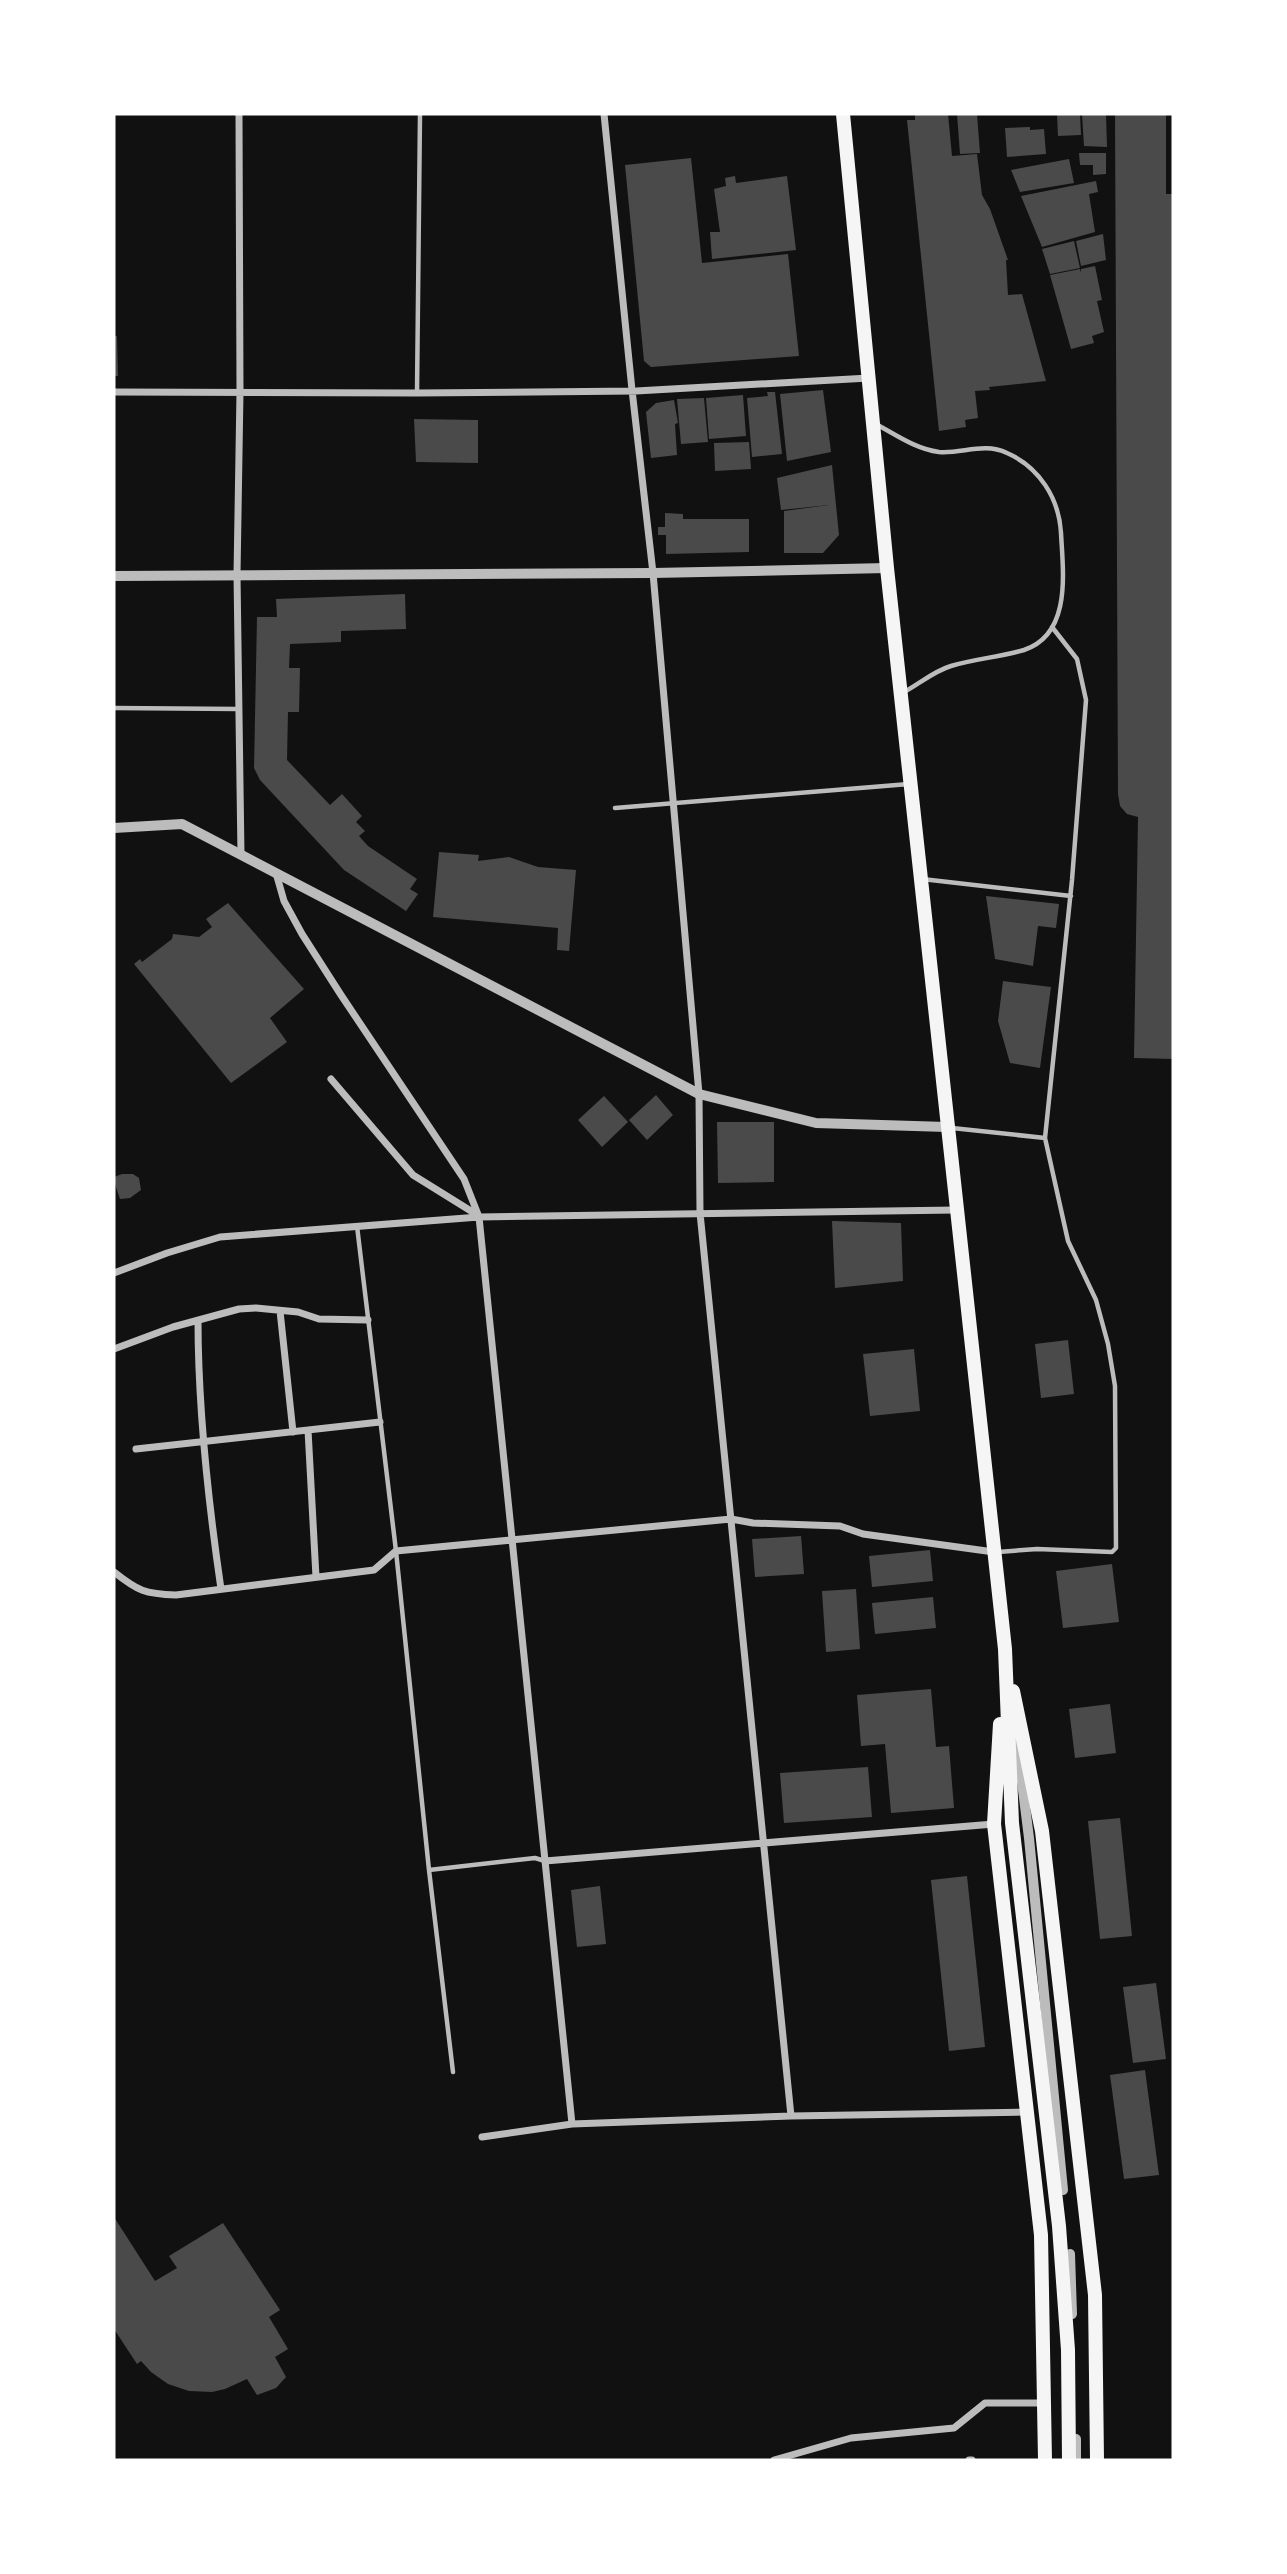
<svg xmlns="http://www.w3.org/2000/svg" width="1287" height="2574" font-family="Karla,sans-serif">
	<rect width="100%" height="100%" fill="#111"/>
	<path fill="#4a4a4a" d="M 915,114 L 948,114 L 952,156 L 977,154 L 982,195 L 990,209 L 1008,260 L 1006,260 L 1008,295 L 1022,294 L 1046,381 L 989,387 L 990,390 L 975,391 L 978,418 L 965,420 L 966,427 L 939,431 L 907,120 L 915,120 Z
		M 957,114 L 977,114 L 980,153 L 960,154 Z
		M 1057,114 L 1080,114 L 1081,135 L 1058,136 Z
		M 1082,114 L 1106,114 L 1107,147 L 1084,146 Z
		M 1115,114 L 1166,114 L 1166,194 L 1173,194 L 1173,1059 L 1134,1058 L 1138,817 L 1127,814 L 1120,806 L 1118,794 Z
		M 1030,127 L 1030,130 L 1044,129 L 1046,154 L 1007,157 L 1005,128 Z
		M 1079,153 L 1106,153 L 1106,174 L 1093,175 L 1093,165 L 1080,165 Z
		M 691,158 L 702,263 L 788,254 L 799,356 L 651,367 L 644,361 L 625,165 Z
		M 1069,159 L 1074,183 L 1020,192 L 1011,170 Z
		M 735,176 L 736,183 L 787,176 L 796,250 L 712,259 L 710,232 L 720,232 L 714,189 L 726,186 L 725,178 Z
		M 1096,181 L 1098,192 L 1089,194 L 1095,232 L 1042,247 L 1021,196 Z
		M 1103,234 L 1106,260 L 1081,266 L 1076,241 Z
		M 1074,241 L 1080,268 L 1050,274 L 1042,249 Z
		M 1095,266 L 1102,300 L 1097,301 L 1104,332 L 1092,336 L 1094,343 L 1071,349 L 1050,275 L 1080,269 L 1081,273 L 1081,269 Z
		M 114,336 L 117,336 L 118,376 L 114,376 Z
		M 823,390 L 831,452 L 787,461 L 780,394 Z
		M 767,392 L 775,392 L 782,454 L 752,457 L 747,398 L 768,396 Z
		M 743,395 L 746,436 L 709,439 L 706,398 Z
		M 704,398 L 708,442 L 681,444 L 677,399 Z
		M 674,400 L 678,423 L 675,424 L 677,455 L 651,458 L 646,412 L 656,403 Z
		M 414,419 L 478,420 L 478,463 L 416,462 Z
		M 749,442 L 751,469 L 715,471 L 714,443 Z
		M 832,465 L 839,535 L 823,553 L 784,553 L 784,511 L 829,505 L 781,510 L 777,478 Z
		M 665,513 L 683,514 L 683,519 L 749,519 L 749,552 L 666,554 L 666,535 L 658,535 L 658,527 L 665,527 Z
		M 405,594 L 406,629 L 341,631 L 341,642 L 290,644 L 289,668 L 300,668 L 299,712 L 288,712 L 287,760 L 330,805 L 342,794 L 362,816 L 356,822 L 365,831 L 359,836 L 368,846 L 417,879 L 410,889 L 418,894 L 406,911 L 344,870 L 260,780 L 254,768 L 257,617 L 277,617 L 276,599 Z
		M 439,852 L 479,855 L 478,861 L 509,857 L 538,867 L 576,870 L 569,951 L 557,950 L 558,928 L 433,917 Z
		M 986,896 L 1059,904 L 1056,928 L 1038,926 L 1033,966 L 995,959 Z
		M 228,903 L 304,989 L 270,1018 L 287,1042 L 231,1083 L 134,964 L 140,959 L 142,962 L 172,939 L 173,934 L 199,937 L 212,927 L 206,919 Z
		M 1003,981 L 1051,987 L 1040,1068 L 1010,1063 L 998,1021 Z
		M 656,1095 L 673,1115 L 647,1140 L 629,1120 Z
		M 604,1096 L 628,1122 L 602,1147 L 578,1120 Z
		M 717,1122 L 774,1122 L 774,1182 L 718,1183 Z
		M 122,1174 L 133,1174 L 139,1178 L 141,1190 L 130,1198 L 120,1199 L 114,1181 L 114,1177 Z
		M 832,1221 L 901,1223 L 903,1281 L 835,1288 Z
		M 1068,1340 L 1074,1394 L 1041,1398 L 1035,1344 Z
		M 914,1349 L 920,1411 L 870,1416 L 863,1354 Z
		M 801,1536 L 804,1574 L 755,1577 L 752,1539 Z
		M 930,1550 L 933,1581 L 872,1587 L 869,1556 Z
		M 1112,1564 L 1119,1622 L 1063,1628 L 1056,1571 Z
		M 856,1589 L 860,1649 L 826,1652 L 822,1591 Z
		M 933,1597 L 936,1628 L 875,1634 L 872,1603 Z
		M 931,1689 L 936,1747 L 949,1746 L 954,1808 L 891,1813 L 885,1744 L 861,1746 L 857,1695 Z
		M 1110,1704 L 1116,1753 L 1075,1758 L 1069,1709 Z
		M 868,1767 L 872,1817 L 784,1823 L 780,1773 Z
		M 1120,1818 L 1132,1936 L 1100,1939 L 1088,1821 Z
		M 967,1876 L 985,2047 L 949,2051 L 931,1880 Z
		M 600,1886 L 606,1944 L 577,1947 L 571,1890 Z
		M 1156,1983 L 1166,2059 L 1133,2063 L 1123,1987 Z
		M 1145,2070 L 1159,2175 L 1124,2179 L 1110,2075 Z
		M 114,2217 L 155,2281 L 177,2268 L 169,2256 L 223,2223 L 280,2310 L 269,2317 L 288,2349 L 275,2357 L 286,2377 L 276,2388 L 257,2395 L 247,2379 L 225,2389 L 212,2392 L 189,2391 L 168,2384 L 151,2372 L 141,2361 L 137,2364 L 114,2329 Z"/>
	<g fill="none" stroke-linecap="round" stroke-linejoin="round">
		<path stroke="#bcbcbc" stroke-width="4.5" d="M 417,393 L 420,114
			M 876,424 C 896,435 916,449 939,452 C 962,454 984,442 1007,453 C 1039,467 1059,498 1061,533 C 1063,572 1072,634 1024,650 C 1000,657 974,659 951,666 C 934,671 919,684 904,692
			M 114,708 L 238,709
			M 615,808 L 909,784
			M 922,879 L 1071,896
			M 952,1128 L 1045,1138
			M 357,1226 L 396,1551 L 429,1870 L 453,2072
			M 998,1552 L 1037,1549 L 1112,1552 L 1116,1548 L 1115,1386 L 1108,1344 L 1096,1300 L 1068,1241 L 1045,1138 L 1072,880 L 1086,700 L 1077,659 L 1052,627
			M 429,1870 L 535,1858 L 545,1861"/>
		<path stroke="#bcbcbc" stroke-width="7" d="M 239,114 L 240,392 L 237,575 L 241,855
			M 604,114 L 632,390 L 653,573 L 699,1094 L 700,1213 L 791,2116
			M 114,392 L 417,393 L 636,391 L 869,378
			M 276,873 L 284,901 L 302,934 L 341,995 L 464,1179 L 479,1217 L 572,2124
			M 331,1079 L 413,1175 L 479,1216
			M 114,1273 L 167,1253 L 220,1237 L 479,1217 L 956,1210
			M 280,1311 L 293,1432
			M 198,1320 C 198,1410 208,1500 221,1589
			M 114,1349 L 173,1327 L 239,1309 L 256,1308 L 298,1312 L 319,1319 L 368,1320
			M 308,1430 L 316,1577
			M 136,1449 L 380,1422
			M 114,1572 C 138,1591 145,1594 176,1595 L 374,1570 L 396,1551 L 731,1519 L 753,1523 L 840,1526 L 863,1534 L 994,1552
			M 545,1861 L 994,1824
			M 482,2137 L 572,2124 L 791,2116 L 1027,2112
			M 774,2460 L 851,2438 L 954,2428 L 985,2403 L 1044,2403
			M 969,2460 L 972,2460"/>
		<path stroke="#bcbcbc" stroke-width="10" d="M 114,576 L 653,573 L 887,568
			M 114,828 L 182,824 L 699,1094 L 816,1123 L 947,1127
			M 1016,1734 L 1029,1838 L 1063,2190
			M 1070,2254 L 1072,2314
			M 1076,2439 L 1076,2460"/>
		<path stroke="#f5f5f5" stroke-width="14" d="M 843,114 L 887,568 L 1005,1649 L 1012,1823 L 1059,2226 L 1068,2350 L 1069,2460
			M 1013,1691 L 1042,1831 L 1095,2295 L 1097,2460
			M 1000,1724 L 994,1824 L 1041,2235 L 1045,2460"/>
	</g>
	<rect width="1287" height="2574" fill="none" stroke="#ffffff" stroke-width="231"/>
</svg>
